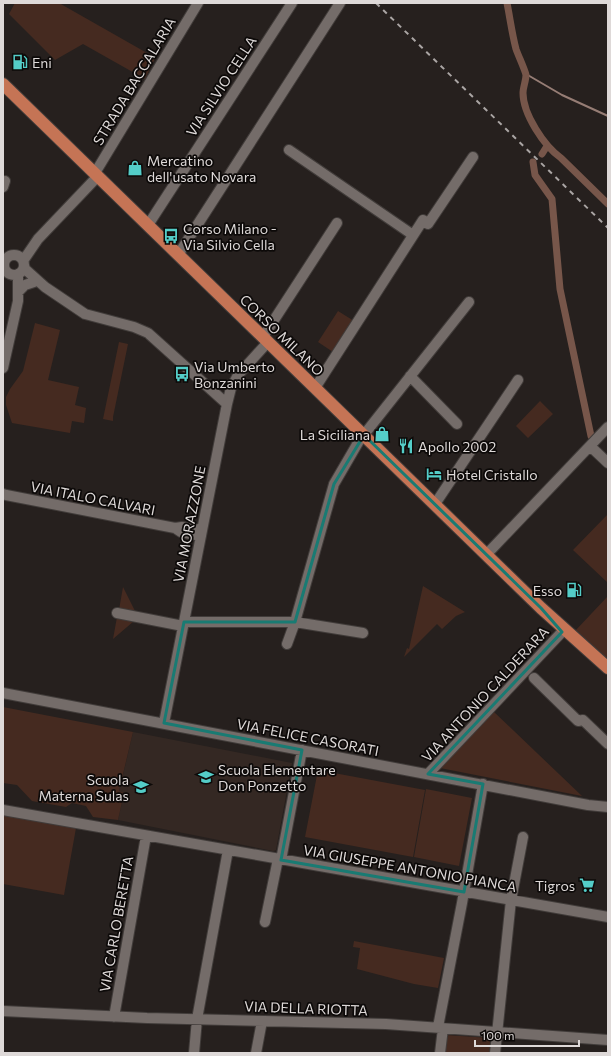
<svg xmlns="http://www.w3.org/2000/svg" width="611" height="1056" font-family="Commissioner,sans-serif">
	<rect width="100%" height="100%" fill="#26201e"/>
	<path fill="#342823" d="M 133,732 L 292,763 L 276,850 L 273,851 L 118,820 L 124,793 L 119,792 Z"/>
	<path fill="#452a20" d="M 15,3 L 59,3 L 147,53 L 153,54 L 159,50 L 145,79 L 83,44 L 55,60 L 9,14 Z
		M 338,311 L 354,321 L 333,352 L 318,342 Z
		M 35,323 L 60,330 L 48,380 L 79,387 L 75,405 L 86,408 L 84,423 L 72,421 L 70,433 L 12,423 L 6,405 L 6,397 L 10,389 L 23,371 Z
		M 119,342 L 128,344 L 113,417 L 113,421 L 103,419 Z
		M 540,401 L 553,414 L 528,438 L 516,426 Z
		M 608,514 L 608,583 L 573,550 Z
		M 423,586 L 465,612 L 456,616 L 442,629 L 437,624 L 404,657 L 407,648 L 409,649 Z
		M 123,587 L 136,613 L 119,610 Z
		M 608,596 L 608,656 L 604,659 L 575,631 Z
		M 117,617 L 134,621 L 113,639 Z
		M 3,707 L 133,732 L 119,791 L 124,793 L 118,820 L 93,817 L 86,806 L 72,803 L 66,807 L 32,801 L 17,785 L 3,783 Z
		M 493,711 L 582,796 L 440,768 Z
		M 318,770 L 425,790 L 413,857 L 305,837 Z
		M 426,789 L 472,798 L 459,866 L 414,857 Z
		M 3,814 L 76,828 L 64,895 L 3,884 Z
		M 354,941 L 444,958 L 438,988 L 414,984 L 357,969 L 360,948 L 353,947 Z
		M 445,1035 L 491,1038 L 489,1053 L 444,1053 Z"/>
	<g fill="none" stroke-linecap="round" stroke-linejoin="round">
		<path stroke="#967d75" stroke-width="2" d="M 526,74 L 562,95 L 608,116"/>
		<path stroke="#77564a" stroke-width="7" d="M 507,3 C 510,18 512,34 516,49 C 518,55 525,70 526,75 C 526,81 523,87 523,93 C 523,114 544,146 561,158 L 608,204
			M 542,154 L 547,146
			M 533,162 L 535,175 L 552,199 L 560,289 L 591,436"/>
		<g stroke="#413c3a" stroke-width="12">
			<path id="minor" d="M 289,150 L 413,235
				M 95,173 L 198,3
				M 3,187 L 5,181
				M 148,225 L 292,3
				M 178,255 L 340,3
				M4 265a10 10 0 1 1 20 0a10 10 0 1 1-20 0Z
				M 23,261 L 38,239 L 98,176
				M 24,265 L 25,269 L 45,287 L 85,314 L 134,327 L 148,333 L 227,404
				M 18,292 L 25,285 L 34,282
				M 263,337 L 337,223
				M 3,368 L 18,301 L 18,274
				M 410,376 L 457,424
				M 315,388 L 423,220 L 428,224 L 473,157
				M 590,446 L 608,463
				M 3,494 L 6,495 L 175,528
				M 435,504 L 518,380
				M 201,536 L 181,532 L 175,528 L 182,527 L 202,530
				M 486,555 L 608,427
				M 117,613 L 183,626
				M 184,622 L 295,622 L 363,633
				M 287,644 L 295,622 L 334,484 L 359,441 L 469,302
				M 534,678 L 578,721 L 583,720 L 608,744
				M 3,693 L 588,805 L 608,807
				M 164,723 L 227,404 L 231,388 L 238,375 L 268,342
				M 428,774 L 562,632
				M 3,810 L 608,917
				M 281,860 L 302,750
				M 265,922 L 278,859
				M 3,1011 L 147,1018 L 386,1024 L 608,1040
				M 114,1017 L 146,836
				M 438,1027 L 462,903 L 483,784
				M 194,1053 L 197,1019 L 228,850
				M 256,1053 L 262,1021
				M 440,1053 L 443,1028
				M 495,1053 L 511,900 L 523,837"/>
		</g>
		<g stroke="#413c3a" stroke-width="14">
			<path id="major" d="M 3,84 L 541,608 L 608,668"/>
		</g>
		<use href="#minor" stroke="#746c69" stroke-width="10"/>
		<use href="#major" stroke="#c57455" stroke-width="12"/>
		<path stroke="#aaa5a4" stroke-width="2" stroke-dasharray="5 5" stroke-linecap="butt" d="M 376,3 L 608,228"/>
	</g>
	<path fill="none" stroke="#197b73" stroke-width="3" stroke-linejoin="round" d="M 364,435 L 541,608 L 562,632 L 428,774 L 483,784 L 464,892 L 281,860 L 302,750 L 164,723 L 184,622 L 295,622 L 334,484 Z"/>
	<defs>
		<g id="fuel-bare" transform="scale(1.2)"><path d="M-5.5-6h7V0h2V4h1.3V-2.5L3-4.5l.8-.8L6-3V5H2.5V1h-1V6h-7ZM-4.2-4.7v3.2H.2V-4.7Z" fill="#54cdc8" stroke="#0d0a09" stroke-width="2.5" paint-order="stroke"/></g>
		<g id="shop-bare" transform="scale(1.2)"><path d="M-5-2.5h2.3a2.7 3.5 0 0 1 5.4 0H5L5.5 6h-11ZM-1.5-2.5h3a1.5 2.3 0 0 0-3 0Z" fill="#54cdc8" stroke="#0d0a09" stroke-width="2.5" paint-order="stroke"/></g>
		<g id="bus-bare" transform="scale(1.2)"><path d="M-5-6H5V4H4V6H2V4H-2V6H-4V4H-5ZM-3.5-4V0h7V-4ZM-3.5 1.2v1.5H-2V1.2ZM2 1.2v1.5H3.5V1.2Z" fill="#54cdc8" stroke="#0d0a09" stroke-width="2.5" paint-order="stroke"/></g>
		<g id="restaurant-bare" transform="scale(1.2)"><path d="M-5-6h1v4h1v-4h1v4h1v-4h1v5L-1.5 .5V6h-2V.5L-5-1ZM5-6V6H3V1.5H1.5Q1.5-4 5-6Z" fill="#54cdc8" stroke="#0d0a09" stroke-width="2.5" paint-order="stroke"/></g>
		<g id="hotel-bare" transform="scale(1.2)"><path d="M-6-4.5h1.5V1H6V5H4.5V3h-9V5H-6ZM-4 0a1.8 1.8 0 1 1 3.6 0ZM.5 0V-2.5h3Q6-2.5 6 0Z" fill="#54cdc8" stroke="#0d0a09" stroke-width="2.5" paint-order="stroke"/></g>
		<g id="school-bare" transform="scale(1.2)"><path d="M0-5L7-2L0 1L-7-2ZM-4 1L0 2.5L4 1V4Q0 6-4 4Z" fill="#54cdc8" stroke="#0d0a09" stroke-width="2.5" paint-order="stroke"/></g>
		<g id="supermarket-bare" transform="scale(1.2)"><path d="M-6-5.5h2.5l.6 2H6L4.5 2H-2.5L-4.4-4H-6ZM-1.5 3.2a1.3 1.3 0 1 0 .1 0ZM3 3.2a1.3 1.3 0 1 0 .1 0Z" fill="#54cdc8" stroke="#0d0a09" stroke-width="2.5" paint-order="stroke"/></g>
	</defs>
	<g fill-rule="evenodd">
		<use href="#fuel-bare" x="20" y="62"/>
		<use href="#shop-bare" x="135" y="168"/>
		<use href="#bus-bare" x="171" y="236"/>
		<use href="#bus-bare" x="182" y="374"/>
		<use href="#shop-bare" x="382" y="434"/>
		<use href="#restaurant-bare" x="406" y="446"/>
		<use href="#hotel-bare" x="434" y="474"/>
		<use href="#fuel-bare" x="574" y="590"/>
		<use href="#school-bare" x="206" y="777"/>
		<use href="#school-bare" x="141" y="787"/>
		<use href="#supermarket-bare" x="587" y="885"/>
	</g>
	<g text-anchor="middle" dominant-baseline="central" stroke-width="3.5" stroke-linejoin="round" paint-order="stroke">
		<g font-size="14" fill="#ded9d8" stroke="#0d0a09" text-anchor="start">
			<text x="32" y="62">Eni</text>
			<text x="147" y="160">Mercatino<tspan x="147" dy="16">dell'usato Novara</tspan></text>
			<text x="183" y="228">Corso Milano -<tspan x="183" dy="16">Via Silvio Cella</tspan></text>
			<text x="194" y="366">Via Umberto<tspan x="194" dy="16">Bonzanini</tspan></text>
			<text x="370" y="434" text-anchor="end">La Siciliana</text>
			<text x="418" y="446">Apollo 2002</text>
			<text x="446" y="474">Hotel Cristallo</text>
			<text x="562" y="590" text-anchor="end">Esso</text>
			<text x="218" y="769">Scuola Elementare<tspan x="218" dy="16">Don Ponzetto</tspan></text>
			<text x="129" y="779" text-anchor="end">Scuola<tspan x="129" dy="16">Materna Sulas</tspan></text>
			<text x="575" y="885" text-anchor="end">Tigros</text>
		</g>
		<g font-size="14" fill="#ded9d8" stroke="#0d0a09">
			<text transform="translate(134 81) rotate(-59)">STRADA BACCALARIA</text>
			<text transform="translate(221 86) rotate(-57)">VIA SILVIO CELLA</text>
			<text transform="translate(282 335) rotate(44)">CORSO MILANO</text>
			<text transform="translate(93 498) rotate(11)">VIA ITALO CALVARI</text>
			<text transform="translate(189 524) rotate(-79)">VIA MORAZZONE</text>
			<text transform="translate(485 694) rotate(-47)">VIA ANTONIO CALDERARA</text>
			<text transform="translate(308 737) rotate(11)">VIA FELICE CASORATI</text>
			<text transform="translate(410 868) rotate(10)">VIA GIUSEPPE ANTONIO PIANCA</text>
			<text transform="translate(116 924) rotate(-80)">VIA CARLO BERETTA</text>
			<text transform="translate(306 1008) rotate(2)">VIA DELLA RIOTTA</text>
		</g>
	</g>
	<rect width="611" height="1056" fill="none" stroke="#ded9d8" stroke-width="8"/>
	<path d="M475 1040v6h104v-6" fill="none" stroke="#ded9d8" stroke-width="2"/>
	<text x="481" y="1040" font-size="12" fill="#ded9d8" stroke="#0d0a09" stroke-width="3" paint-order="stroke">100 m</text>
</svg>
